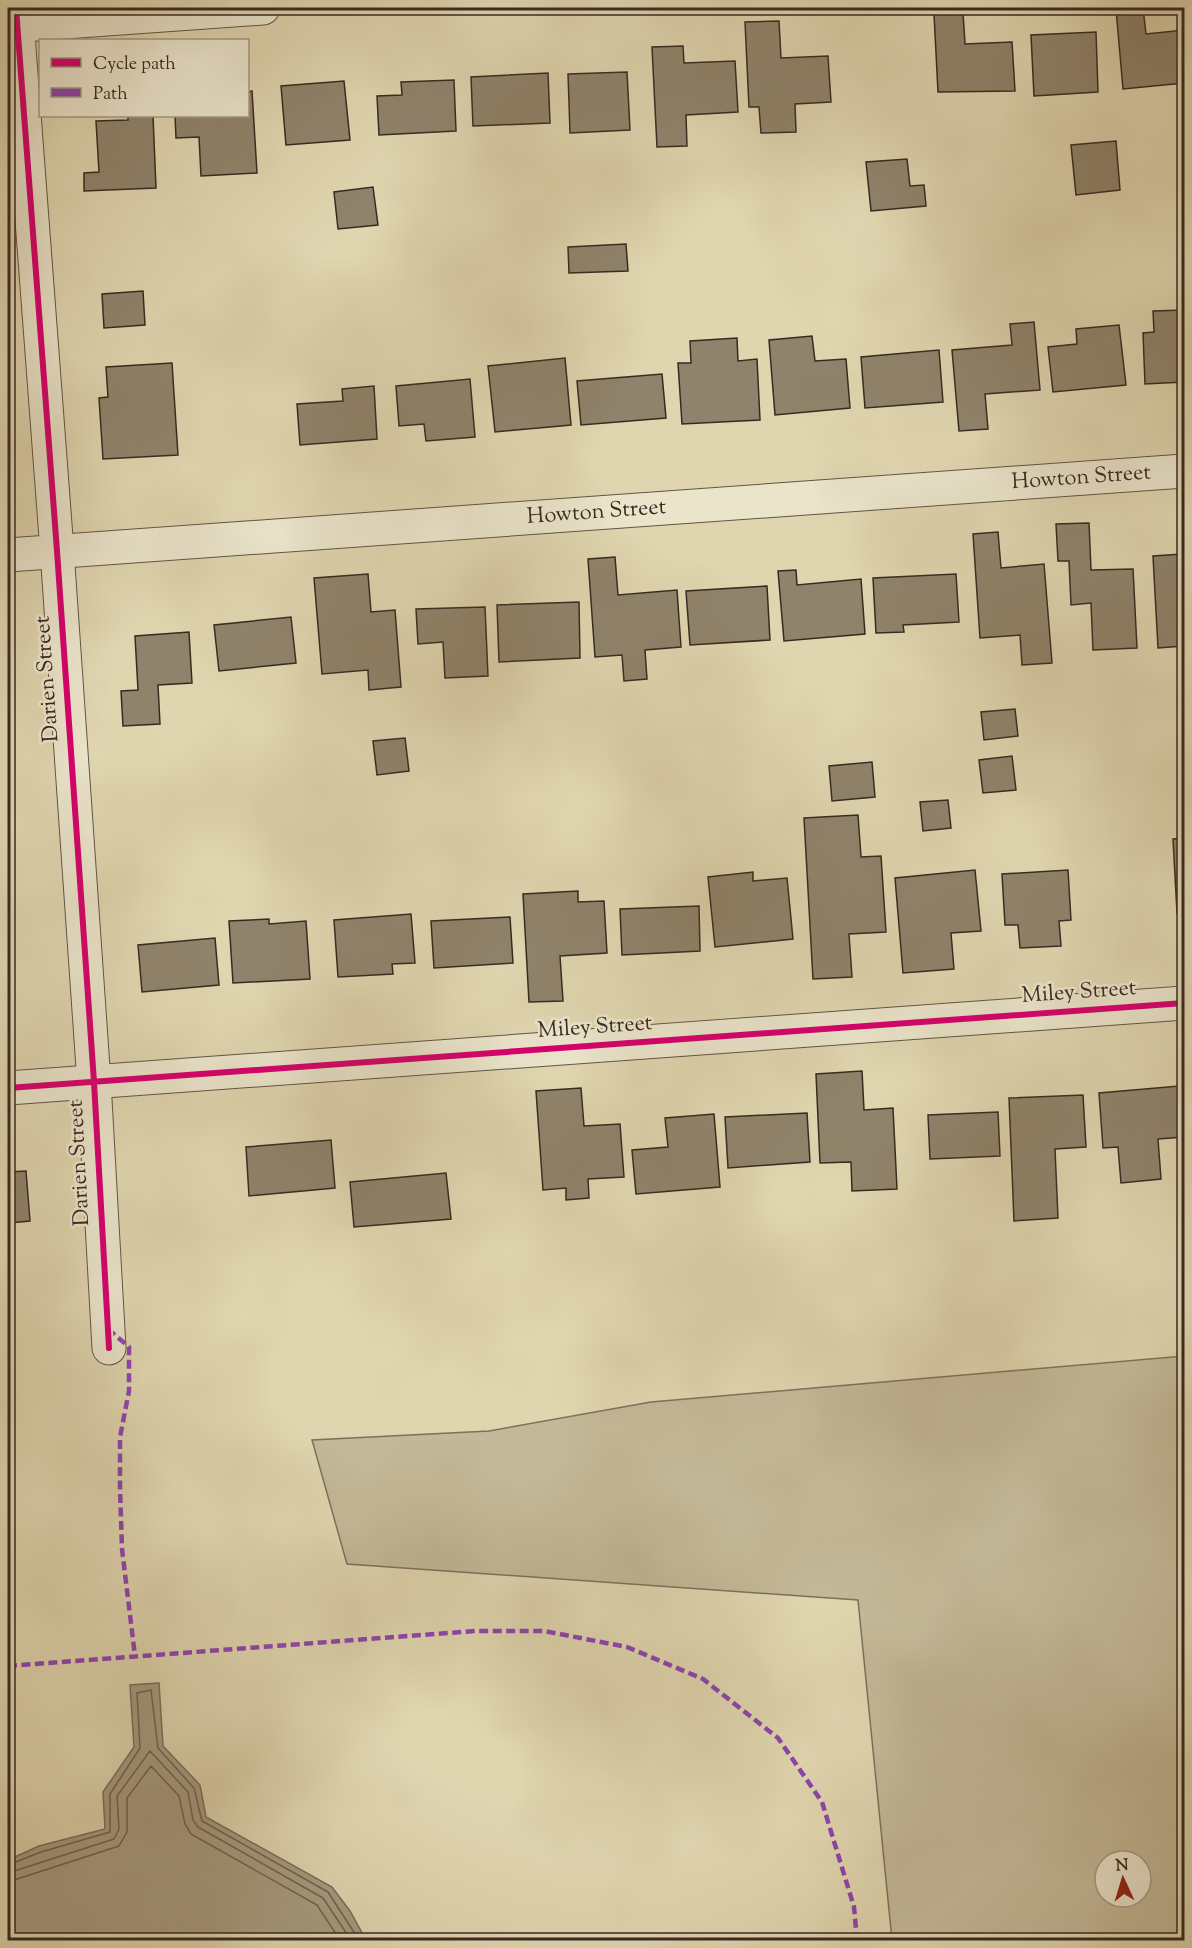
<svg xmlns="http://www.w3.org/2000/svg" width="1192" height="1948" font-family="'Sorts Mill Goudy',serif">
	<rect width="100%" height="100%" fill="#dfd5af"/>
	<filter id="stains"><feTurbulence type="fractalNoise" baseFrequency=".00333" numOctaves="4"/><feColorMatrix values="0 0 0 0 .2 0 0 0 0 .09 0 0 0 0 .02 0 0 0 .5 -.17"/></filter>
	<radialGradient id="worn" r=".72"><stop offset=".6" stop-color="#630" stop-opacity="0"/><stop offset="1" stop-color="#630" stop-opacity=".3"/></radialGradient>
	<path fill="#c3b897" stroke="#7e715c" stroke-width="1.5" fill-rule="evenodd" d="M 1184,1356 L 1184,1940 L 892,1940 L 858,1600 L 347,1564 L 312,1440 L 489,1431 L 651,1402 ZM 1105,1861 L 1141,1861 L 1141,1897 L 1105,1897 Z"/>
	<path fill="#a69b7f" stroke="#7a6e5a" stroke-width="1.5" d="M 159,1683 L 163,1746 L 200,1785 L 206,1817 L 332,1887 L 350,1911 L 366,1940 L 8,1940 L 8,1860 L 39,1846 L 105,1829 L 103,1792 L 134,1747 L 130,1685 Z"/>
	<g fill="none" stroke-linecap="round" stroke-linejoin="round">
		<path stroke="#6f6250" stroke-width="1.5" d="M 8,1865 L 41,1852 L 110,1832 L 110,1794 L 140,1748 L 137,1693 L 151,1690 L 158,1748 L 194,1788 L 202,1821 L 328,1892 L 359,1940
			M 8,1873 L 114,1839 L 119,1829 L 117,1796 L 150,1751 L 188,1792 L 193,1820 L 198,1827 L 323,1898 L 351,1940
			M 8,1882 L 119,1846 L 127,1832 L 127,1798 L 151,1766 L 179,1796 L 185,1824 L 191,1834 L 317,1905 L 340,1940"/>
	</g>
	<path fill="#8f836b" stroke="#382a22" stroke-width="1.5" d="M 1143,8 L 1146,34 L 1184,30 L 1184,83 L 1123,89 L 1116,9 Z
		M 963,13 L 965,44 L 1012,42 L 1015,91 L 938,92 L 934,14 Z
		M 779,21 L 781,58 L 828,56 L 831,102 L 795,104 L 796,132 L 761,133 L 759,107 L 749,107 L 745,22 Z
		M 1096,32 L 1098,92 L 1034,96 L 1031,35 Z
		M 683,46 L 684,63 L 735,61 L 738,112 L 686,115 L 687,146 L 657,147 L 652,47 Z
		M 627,72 L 630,130 L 570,133 L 568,74 Z
		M 548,73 L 550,123 L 473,126 L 471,77 Z
		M 454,80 L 456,131 L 379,135 L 377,96 L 402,95 L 401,82 Z
		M 344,81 L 350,140 L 286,145 L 281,86 Z
		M 252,91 L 257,173 L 201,176 L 199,137 L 176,138 L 175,116 L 248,116 L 248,92 Z
		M 128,116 L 153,116 L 156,188 L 84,191 L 84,173 L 99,172 L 96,121 L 128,120 Z
		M 1116,141 L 1120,190 L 1076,195 L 1071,145 Z
		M 907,159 L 910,186 L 924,185 L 926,206 L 871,211 L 866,162 Z
		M 373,187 L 378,225 L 338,229 L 334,192 Z
		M 626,244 L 628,271 L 569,273 L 568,247 Z
		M 143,291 L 145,325 L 104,328 L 102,294 Z
		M 1184,310 L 1184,382 L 1145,384 L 1143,333 L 1154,332 L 1153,311 Z
		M 1034,322 L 1040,390 L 985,394 L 988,429 L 959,431 L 952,350 L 1012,345 L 1010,324 Z
		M 1119,325 L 1126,385 L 1053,392 L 1048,347 L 1077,344 L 1076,329 Z
		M 812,336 L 815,361 L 846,359 L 850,408 L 775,415 L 769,340 Z
		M 737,338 L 738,361 L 757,359 L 760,420 L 682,424 L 678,363 L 691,363 L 690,341 Z
		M 939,350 L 943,402 L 865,408 L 861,357 Z
		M 565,358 L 571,425 L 495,432 L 488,366 Z
		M 172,363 L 178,455 L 103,459 L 99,398 L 108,397 L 106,367 Z
		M 662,374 L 666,418 L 581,425 L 577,381 Z
		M 470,379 L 475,437 L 426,441 L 424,424 L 399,426 L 396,386 Z
		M 374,386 L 377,439 L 300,445 L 297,404 L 343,401 L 342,389 Z
		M 1089,523 L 1091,570 L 1133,569 L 1137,648 L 1093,650 L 1091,603 L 1071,605 L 1069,561 L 1058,561 L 1056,524 Z
		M 998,532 L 1001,568 L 1044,564 L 1052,663 L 1022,665 L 1020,635 L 980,638 L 973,534 Z
		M 1182,554 L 1184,646 L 1158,648 L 1153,556 Z
		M 615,557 L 618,595 L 677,590 L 681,647 L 645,650 L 647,679 L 624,681 L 622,655 L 595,657 L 588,559 Z
		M 796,570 L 797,585 L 861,579 L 865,634 L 784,641 L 778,571 Z
		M 368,574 L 371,612 L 395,610 L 401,687 L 369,690 L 368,670 L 322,674 L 314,578 Z
		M 956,574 L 959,622 L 903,625 L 904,632 L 876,633 L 873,578 Z
		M 767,586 L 770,640 L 690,645 L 686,591 Z
		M 579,602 L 580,658 L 499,662 L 497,605 Z
		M 485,607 L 488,676 L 445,678 L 443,642 L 418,644 L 416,609 Z
		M 291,617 L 296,663 L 219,671 L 214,625 Z
		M 189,632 L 192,683 L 158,685 L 160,724 L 123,726 L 121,691 L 138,690 L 135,636 Z
		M 1015,709 L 1018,736 L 984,740 L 981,712 Z
		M 405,738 L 409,771 L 377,775 L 373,741 Z
		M 1012,756 L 1016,790 L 983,793 L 979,760 Z
		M 872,762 L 875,797 L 832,801 L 829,766 Z
		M 948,800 L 951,828 L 923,831 L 920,802 Z
		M 858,815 L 861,857 L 881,856 L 886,932 L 849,934 L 852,977 L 813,979 L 804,818 Z
		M 1184,838 L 1184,913 L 1177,913 L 1173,839 Z
		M 975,870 L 981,931 L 951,933 L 954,969 L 903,973 L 895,878 Z
		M 1068,870 L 1071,920 L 1059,921 L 1061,946 L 1020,948 L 1018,925 L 1005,925 L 1002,874 Z
		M 753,872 L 753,881 L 787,878 L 793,939 L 715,947 L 708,877 Z
		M 578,891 L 578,902 L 604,901 L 607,953 L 560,956 L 563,1001 L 529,1002 L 523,894 Z
		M 699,906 L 700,951 L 622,955 L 620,909 Z
		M 411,914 L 415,963 L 392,964 L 393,974 L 338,977 L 334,920 Z
		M 510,917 L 513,963 L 434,968 L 431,921 Z
		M 269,919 L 269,924 L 306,921 L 310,979 L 233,983 L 229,921 Z
		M 215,938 L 219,985 L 142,992 L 138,945 Z
		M 10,955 L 11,1001 L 8,1001 L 8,956 Z
		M 862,1071 L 864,1110 L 893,1108 L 897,1189 L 852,1191 L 851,1162 L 820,1163 L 816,1074 Z
		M 1179,1086 L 1184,1137 L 1158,1139 L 1161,1179 L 1121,1183 L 1118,1147 L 1103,1148 L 1099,1093 Z
		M 581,1088 L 584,1126 L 620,1124 L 624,1177 L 588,1179 L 589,1198 L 566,1200 L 566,1188 L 543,1190 L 536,1091 Z
		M 1083,1095 L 1086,1147 L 1055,1149 L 1058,1218 L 1014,1221 L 1009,1098 Z
		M 998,1112 L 1000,1156 L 930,1159 L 928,1115 Z
		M 807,1113 L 810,1162 L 728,1168 L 725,1117 Z
		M 714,1114 L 720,1187 L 636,1194 L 632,1150 L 668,1147 L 665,1118 Z
		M 331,1140 L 335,1188 L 249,1196 L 246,1147 Z
		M 26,1171 L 30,1221 L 9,1223 L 12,1253 L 8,1253 L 8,1172 Z
		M 446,1173 L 451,1219 L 354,1227 L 350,1182 Z"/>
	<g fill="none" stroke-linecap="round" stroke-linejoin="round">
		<g stroke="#625545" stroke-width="35">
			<g id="minor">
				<path d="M 16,8 L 57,551 L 94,1082 L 109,1348"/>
				<path d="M 8,26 L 263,8"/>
				<path id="s1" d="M 8,555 L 1184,471"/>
				<path d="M 8,1088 L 1184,1003"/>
			</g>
		</g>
		<use href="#minor" stroke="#eae4cb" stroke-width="33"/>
		<path stroke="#8e44ad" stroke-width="4.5" stroke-dasharray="9 4.5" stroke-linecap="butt" d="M 108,1329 L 129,1347 L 129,1391 L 120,1437 L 120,1488 L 122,1549 L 135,1656
			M 8,1666 L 475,1631 L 544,1631 L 627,1647 L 703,1679 L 778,1738 L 822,1802 L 854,1907 L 857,1940"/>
		<g stroke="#eae4cb" stroke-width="10">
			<path id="cycleway" d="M 16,8 L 57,551 L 94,1082 L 109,1348
				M 8,1088 L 1184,1003"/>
		</g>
		<use href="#cycleway" stroke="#d6006c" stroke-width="6"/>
	</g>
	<g text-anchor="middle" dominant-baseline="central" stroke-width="5" stroke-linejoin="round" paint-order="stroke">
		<g font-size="22" fill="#382a22" stroke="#eae4cb">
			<text stroke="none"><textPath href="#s1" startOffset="1076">Howton Street</textPath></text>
			<text stroke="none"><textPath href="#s1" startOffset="590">Howton Street</textPath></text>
			<text transform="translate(48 679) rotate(-94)">Darien Street</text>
			<text transform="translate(1079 993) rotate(-4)">Miley Street</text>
			<text transform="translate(595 1028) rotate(-4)">Miley Street</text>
			<text transform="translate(80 1163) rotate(-93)">Darien Street</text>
		</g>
	</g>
	<rect width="1192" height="1948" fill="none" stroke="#dfd5af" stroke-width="30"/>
	<rect x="9" y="9" width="1174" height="1930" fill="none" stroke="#382a22" stroke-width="3"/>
	<rect x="15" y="15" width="1162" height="1918" fill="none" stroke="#382a22" stroke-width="1.5"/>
	<rect x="39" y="39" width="210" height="78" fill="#eae4cb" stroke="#a39a87" stroke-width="1.5"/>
	<rect x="51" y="58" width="30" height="9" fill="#d6006c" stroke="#a39a87" stroke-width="1.5"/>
	<text x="93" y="69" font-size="18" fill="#382a22">Cycle path</text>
	<rect x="51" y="88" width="30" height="9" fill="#8e44ad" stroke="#a39a87" stroke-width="1.5"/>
	<text x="93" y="99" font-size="18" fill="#382a22">Path</text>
	<g transform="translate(1123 1879) rotate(356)"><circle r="28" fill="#eae4cb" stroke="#a39a87" stroke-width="1.5"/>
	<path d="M0-4.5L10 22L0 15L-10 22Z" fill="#8f2418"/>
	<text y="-9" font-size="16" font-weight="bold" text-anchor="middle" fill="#382a22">N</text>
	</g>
	<rect width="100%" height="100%" filter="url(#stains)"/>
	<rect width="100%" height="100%" fill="url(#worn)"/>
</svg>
